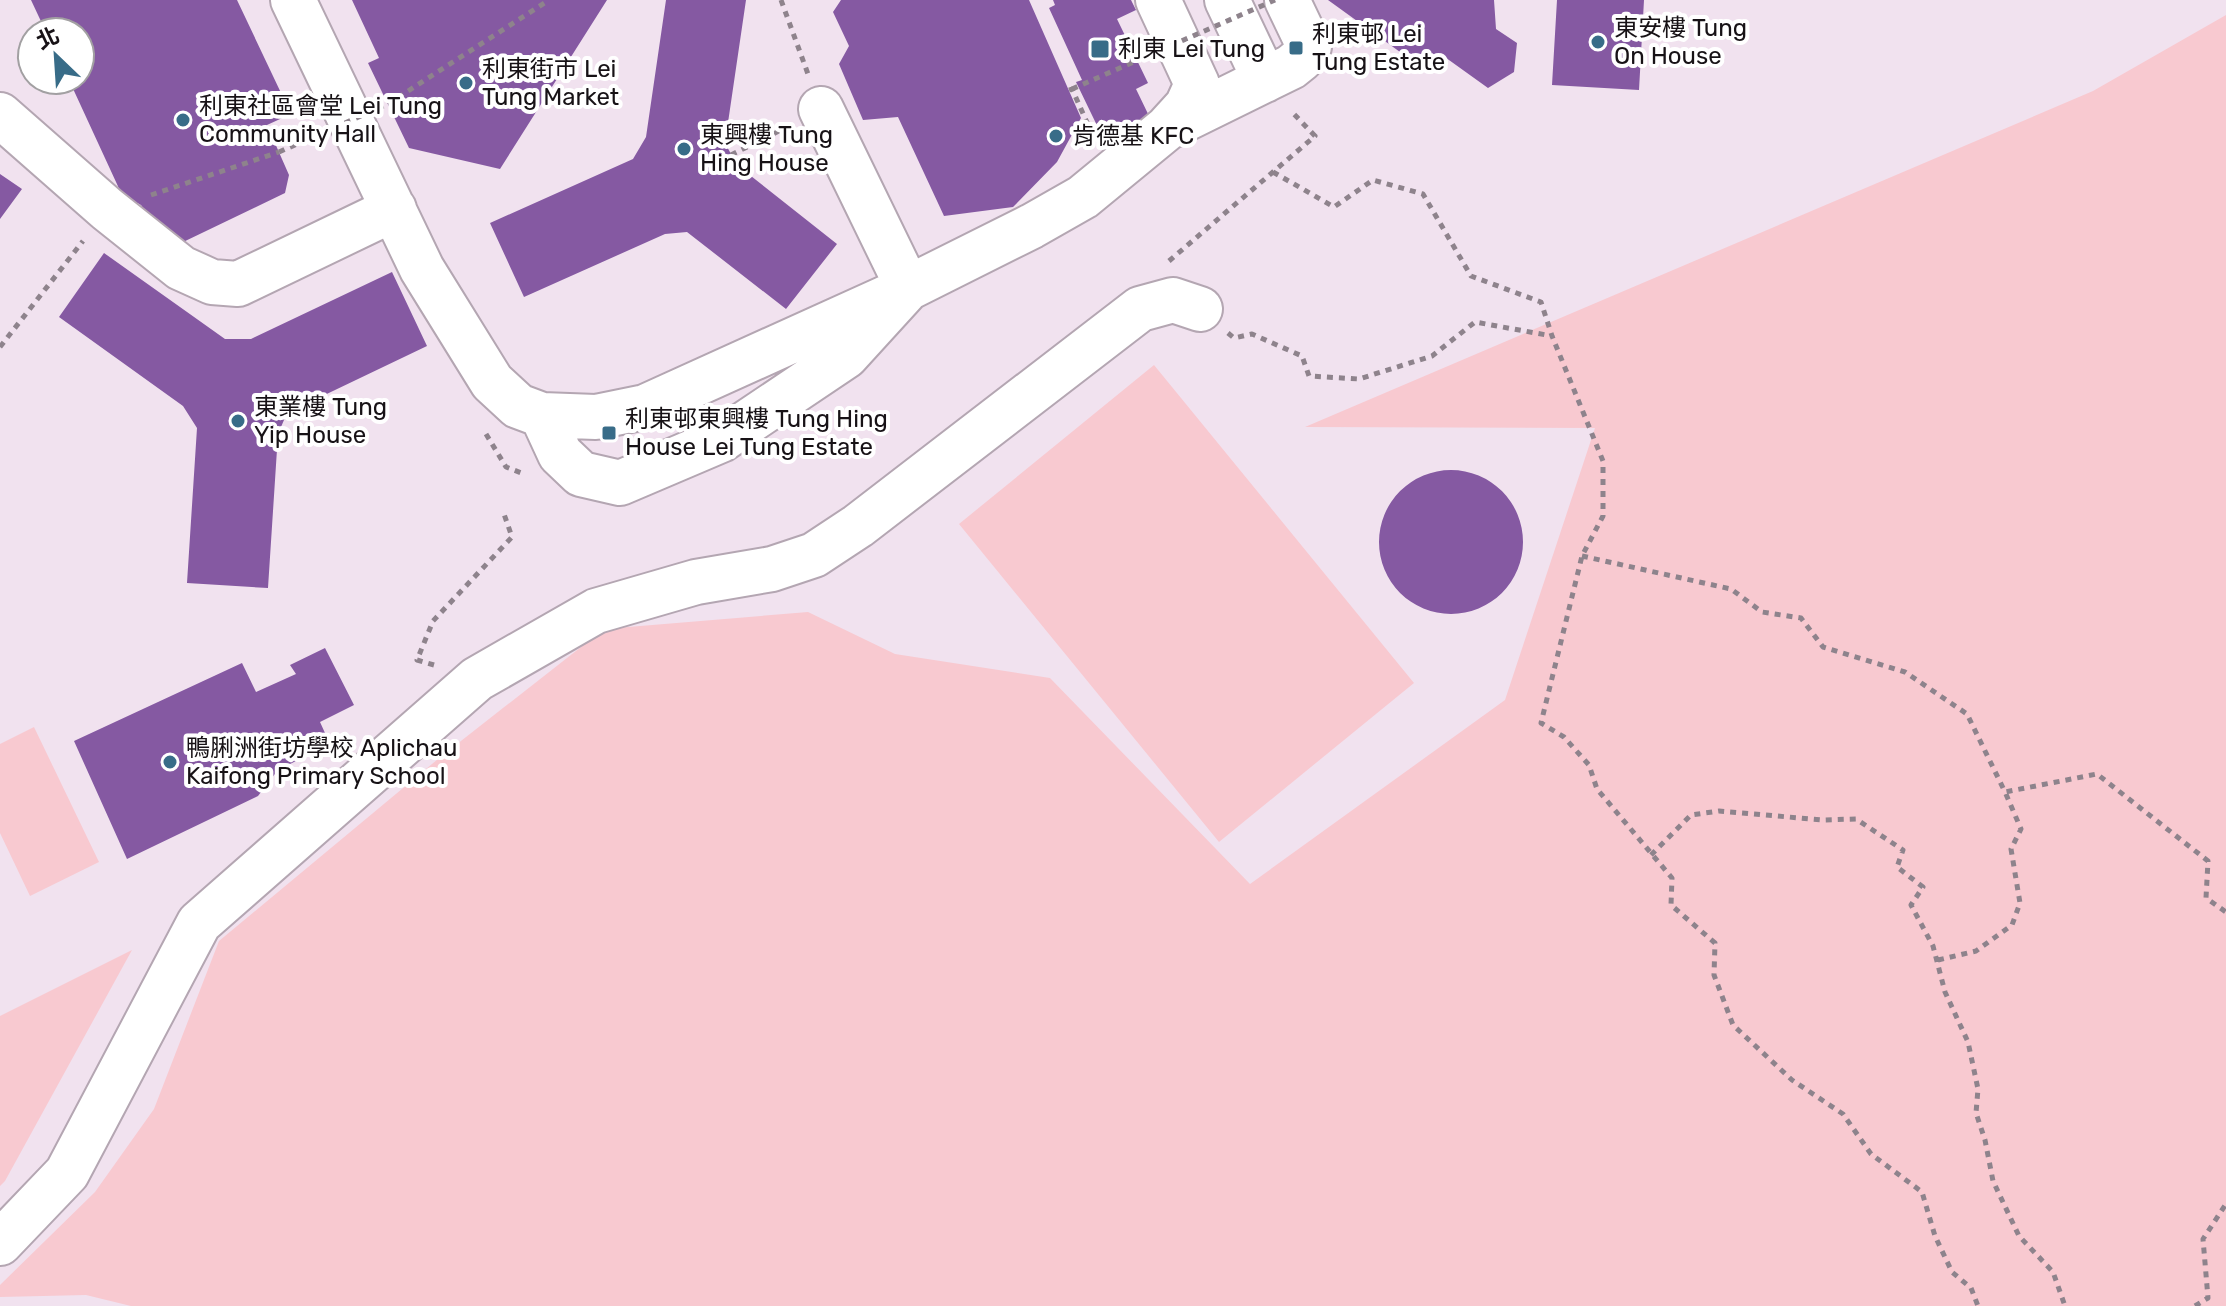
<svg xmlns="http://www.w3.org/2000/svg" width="2226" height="1306" font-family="Rubik,'Noto Sans TC',sans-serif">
	<rect width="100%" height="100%" fill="#f1e2ef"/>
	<path fill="#f8c9d0" d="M 2226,15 L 2226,1306 L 131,1306 L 86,1295 L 0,1297 L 0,1285 L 95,1192 L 154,1109 L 219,941 L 438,759 L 604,629 L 808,612 L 895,654 L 1050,678 L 1250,884 L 1505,700 L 1595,428 L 1305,427 L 2093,91 Z
		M 1154,365 L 1414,683 L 1219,842 L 959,524 Z
		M 34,727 L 99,862 L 30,896 L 0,833 L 0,744 Z
		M 132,950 L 5,1181 L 0,1186 L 0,1016 Z"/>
	<path fill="#8559a2" d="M 31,0 L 237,0 L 291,114 L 267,125 L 289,175 L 285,193 L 179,244 L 161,236 L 141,205 L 122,195 L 69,80 L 80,80 L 80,32 L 46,32 Z
		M 352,0 L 607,0 L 500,169 L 409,148 L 368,63 L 379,58 Z
		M 666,0 L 746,0 L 725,143 L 737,165 L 837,244 L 786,309 L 687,232 L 665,234 L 524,297 L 490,223 L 633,159 L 646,137 Z
		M 841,0 L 1029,0 L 1081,118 L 1057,162 L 1013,207 L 944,216 L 898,117 L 863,120 L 839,64 L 849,46 L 833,12 Z
		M 1053,0 L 1131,0 L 1136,10 L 1117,19 L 1148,83 L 1136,89 L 1150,118 L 1104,140 L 1076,82 L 1082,80 L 1049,8 L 1055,5 Z
		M 1328,0 L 1494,0 L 1496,29 L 1517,43 L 1514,72 L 1488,88 L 1442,55 L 1418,65 Z
		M 1557,0 L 1644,0 L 1639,90 L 1552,85 Z
		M 0,174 L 22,189 L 0,219 Z
		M 104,253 L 225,339 L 251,339 L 392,272 L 427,346 L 287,413 L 278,434 L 268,588 L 187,583 L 197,428 L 183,406 L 59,317 Z
		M1379 542a72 72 0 1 1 144 0a72 72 0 1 1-144 0Z
		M 325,648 L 354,705 L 320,722 L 330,744 L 278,770 L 258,796 L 127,859 L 74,741 L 242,663 L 256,692 L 296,674 L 290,665 Z"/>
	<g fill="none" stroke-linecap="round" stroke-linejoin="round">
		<g stroke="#b4a6b2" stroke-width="48">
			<path id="minor" d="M 293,0 L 422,269 L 492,382 L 518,406 L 542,415 L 596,417 L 645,407 L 908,288 L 1032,226 L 1083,197 L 1167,128 L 1187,106 L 1197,84 L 1158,0
				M 1227,0 L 1265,80
				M 0,115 L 107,209 L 181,268 L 212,282 L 238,284 L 394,209
				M 1169,127 L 1291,67 L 1301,59 L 1309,46 L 1287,0
				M 542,415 L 560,454 L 581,474 L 620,483 L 721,440 L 846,356 L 908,288 L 821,109
				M 0,1243 L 67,1173 L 199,923 L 477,679 L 596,611 L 696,582 L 772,569 L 814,555 L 858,526 L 1140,309 L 1173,300 L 1200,309"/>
		</g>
		<path stroke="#8e838c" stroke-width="5" stroke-dasharray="6 6" stroke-linecap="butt" d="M 781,0 L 808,74
			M 1069,90 L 1072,89 L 1094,138
			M 388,104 L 549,0
			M 731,155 L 785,128
			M 1273,172 L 1334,207 L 1373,180 L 1423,194 L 1471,276 L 1541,302 L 1552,336 L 1603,461 L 1603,516 L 1582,556 L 1541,723 L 1564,737 L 1589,765 L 1597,789 L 1672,878 L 1671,905 L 1715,943 L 1714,975 L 1733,1025 L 1792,1080 L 1843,1114 L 1871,1154 L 1922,1192 L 1935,1236 L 1952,1272 L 1971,1288 L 1978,1306
			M 151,195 L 279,152
			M 1169,261 L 1315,136 L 1292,112
			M 1228,333 L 1234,338 L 1252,334 L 1302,356 L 1309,376 L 1359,379 L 1432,356 L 1475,322 L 1552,336
			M 0,347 L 83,241
			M 486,434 L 506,467 L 524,474
			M 1582,556 L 1731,589 L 1762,612 L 1801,618 L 1823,647 L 1905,672 L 1967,714 L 2005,792 L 2097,774 L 2208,861 L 2206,898 L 2226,912
			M 434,665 L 417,660 L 433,621 L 512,537 L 504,514
			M 1651,855 L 1691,815 L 1719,811 L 1823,820 L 1856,819 L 1903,850 L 1897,867 L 1923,887 L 1911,905 L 1933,946 L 1945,992 L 1968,1042 L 1978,1089 L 1976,1113 L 1985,1140 L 1993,1181 L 2019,1236 L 2053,1272 L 2065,1306
			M 1938,960 L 1976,951 L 2012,925 L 2020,903 L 2011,849 L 2021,829 L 2005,792
			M 2195,1306 L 2208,1298 L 2203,1239 L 2226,1204"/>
		<use href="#minor" stroke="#fff" stroke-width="44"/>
		<path stroke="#8e838c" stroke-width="5" stroke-dasharray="6 6" stroke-linecap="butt" d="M 1072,89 L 1275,0
			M 279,152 L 388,104"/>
	</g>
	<g fill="#386c88" stroke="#fff" stroke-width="3">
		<circle cx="1598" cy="42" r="8"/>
		<rect x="1288" y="40" width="16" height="16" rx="4"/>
		<rect x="1090" y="39" width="20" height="20" rx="4"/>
		<circle cx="466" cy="83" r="8"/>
		<circle cx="183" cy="120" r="8"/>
		<circle cx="1056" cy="136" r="8"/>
		<circle cx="684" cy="149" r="8"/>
		<circle cx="238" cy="421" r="8"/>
		<rect x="601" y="425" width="16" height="16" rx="4"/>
		<circle cx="170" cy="762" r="8"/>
	</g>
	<g text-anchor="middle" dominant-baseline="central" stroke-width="8" stroke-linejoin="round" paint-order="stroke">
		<g font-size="24" fill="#171216" stroke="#fff" text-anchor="start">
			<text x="1614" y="28">東安樓 Tung<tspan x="1614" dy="28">On House</tspan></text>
			<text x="1312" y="34">利東邨 Lei<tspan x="1312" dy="28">Tung Estate</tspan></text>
			<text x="1118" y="49">利東 Lei Tung</text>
			<text x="482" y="69">利東街市 Lei<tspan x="482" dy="28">Tung Market</tspan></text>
			<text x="199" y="106">利東社區會堂 Lei Tung<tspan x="199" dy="28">Community Hall</tspan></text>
			<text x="700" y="135">東興樓 Tung<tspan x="700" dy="28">Hing House</tspan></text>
			<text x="1072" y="136">肯德基 KFC</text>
			<text x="254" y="407">東業樓 Tung<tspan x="254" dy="28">Yip House</tspan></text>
			<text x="625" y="419">利東邨東興樓 Tung Hing<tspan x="625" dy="28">House Lei Tung Estate</tspan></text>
			<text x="186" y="748">鴨脷洲街坊學校 Aplichau<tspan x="186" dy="28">Kaifong Primary School</tspan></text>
		</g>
	</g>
	<g transform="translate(56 56) rotate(335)"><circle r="38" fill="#ffffff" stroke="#a2a0a2" stroke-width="2"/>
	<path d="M0-6L14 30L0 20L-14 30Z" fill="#386c88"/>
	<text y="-12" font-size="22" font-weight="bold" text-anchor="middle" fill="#171216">北</text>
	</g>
</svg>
